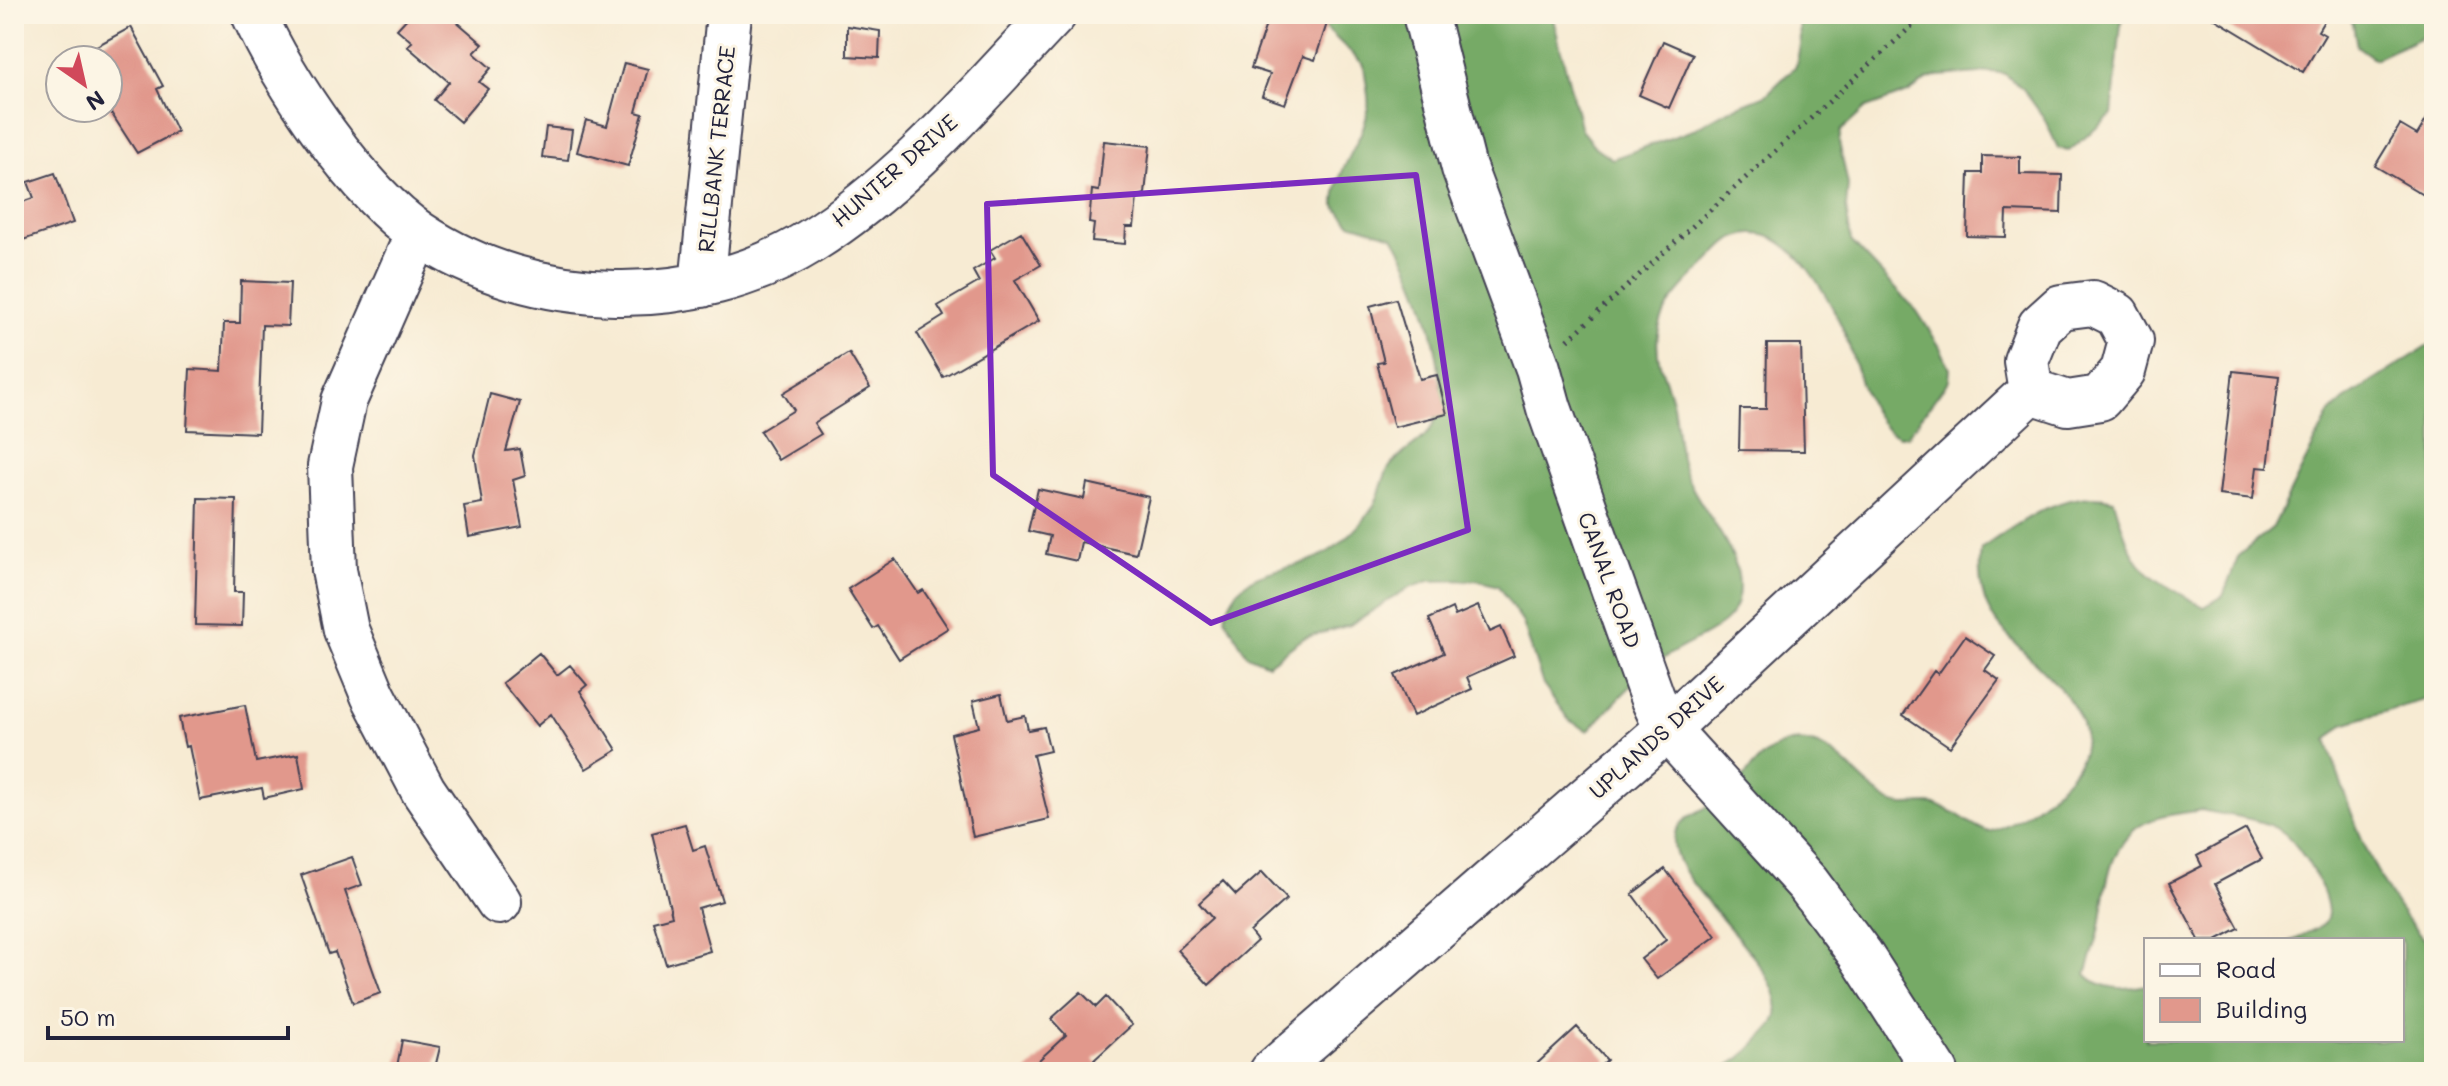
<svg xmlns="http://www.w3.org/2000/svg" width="2448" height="1086" font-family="Mali,sans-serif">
	<rect width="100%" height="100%" fill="#fcf5e5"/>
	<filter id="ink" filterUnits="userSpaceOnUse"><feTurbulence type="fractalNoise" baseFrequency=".0125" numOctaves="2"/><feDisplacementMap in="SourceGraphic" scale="16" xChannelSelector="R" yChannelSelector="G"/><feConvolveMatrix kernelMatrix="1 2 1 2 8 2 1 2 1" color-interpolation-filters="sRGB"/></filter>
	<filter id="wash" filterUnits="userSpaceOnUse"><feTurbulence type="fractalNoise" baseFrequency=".006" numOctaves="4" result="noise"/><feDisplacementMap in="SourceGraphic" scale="32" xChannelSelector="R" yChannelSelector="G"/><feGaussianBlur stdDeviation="1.8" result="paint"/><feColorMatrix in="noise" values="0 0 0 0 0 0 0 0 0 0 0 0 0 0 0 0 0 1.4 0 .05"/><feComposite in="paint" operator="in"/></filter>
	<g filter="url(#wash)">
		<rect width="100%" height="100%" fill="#f7ebd3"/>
		<path fill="#76aa66" stroke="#4c6650" stroke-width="2" fill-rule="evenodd" d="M 1311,14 L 1552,14 L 1581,130 L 1595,147 L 1612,159 L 1690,131 L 1726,111 L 1766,95 L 1796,66 L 1800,45 L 1799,14 L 2122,14 L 2112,115 L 2069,151 L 2058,148 L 2044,118 L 2023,89 L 2005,74 L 1994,72 L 1938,76 L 1927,80 L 1908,93 L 1866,108 L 1841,131 L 1839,142 L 1848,185 L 1846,208 L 1851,241 L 1917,311 L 1940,347 L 1950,369 L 1949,380 L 1907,436 C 1869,440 1855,356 1843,329 C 1828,296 1793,231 1752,234 C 1725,236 1719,254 1700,270 C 1672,296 1649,323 1660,364 C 1664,378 1670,391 1673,405 C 1678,431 1677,457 1689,481 C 1706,519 1749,557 1737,602 C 1728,630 1696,638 1672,653 C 1640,673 1614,704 1588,731 L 1569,720 L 1543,685 L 1523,623 L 1498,586 L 1477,580 L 1429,581 L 1407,589 L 1350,625 L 1304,638 L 1268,664 L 1247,655 L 1225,618 C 1238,562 1286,577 1326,553 C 1342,544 1365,522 1374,505 C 1380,495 1382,482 1387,471 C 1397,452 1424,445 1434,423 C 1454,376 1419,278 1393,236 L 1350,223 L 1335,206 C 1334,170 1362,145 1368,110 C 1370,97 1365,79 1364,65 Z
			M 2347,14 L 2434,14 L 2434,31 L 2375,59 L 2357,46 L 2353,24 Z
			M 2434,342 L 2434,697 L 2343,724 L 2327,740 C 2351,815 2376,894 2434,950 L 2434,1072 L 1716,1072 C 1734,1064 1746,1055 1759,1040 C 1764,1034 1772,1028 1775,1021 C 1798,969 1660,881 1675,835 C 1682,814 1704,811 1721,799 C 1743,784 1754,757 1779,746 C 1825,725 1855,780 1887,800 C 1900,808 1915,804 1929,804 C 1950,805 1968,825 1989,832 C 2017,823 2039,806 2060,786 C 2133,719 2024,667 1991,614 C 1980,595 1978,569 1981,549 C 2018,523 2067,486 2114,500 C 2135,573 2140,571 2204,607 L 2223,596 L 2239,555 L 2273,527 L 2329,414 L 2344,400 ZM 2201,810 C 2226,816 2259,817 2281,831 C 2297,840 2339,904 2325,922 C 2318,930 2301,935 2292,940 L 2402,940 L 2402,1040 L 2146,1040 L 2146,985 C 2126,990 2100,990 2086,974 C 2091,957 2099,938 2101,920 C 2105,891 2108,855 2131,833 C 2148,815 2179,814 2201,810 Z"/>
		<g id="blocks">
			<path fill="#e1988c" d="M 411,14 L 448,14 L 483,44 L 474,53 L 491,68 L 479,82 L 488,89 L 460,122 L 434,100 L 449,82 L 407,46 L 412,42 L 397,29 Z
				M 1292,14 L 1330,14 L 1315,60 L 1303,56 L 1285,104 L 1262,96 L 1270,74 L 1251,68 L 1269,16 L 1289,22 Z
				M 2207,14 L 2328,14 L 2318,31 L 2325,35 L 2303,72 Z
				M 847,26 L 880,31 L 879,58 L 847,56 Z
				M 131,27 L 163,86 L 157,89 L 177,132 L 137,153 L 108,108 L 108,60 L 71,60 Z
				M 1663,41 L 1693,54 L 1669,108 L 1639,95 Z
				M 624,63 L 648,69 L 636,112 L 643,114 L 628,166 L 577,152 L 586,120 L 607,126 Z
				M 2434,107 L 2434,201 L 2375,166 L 2400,125 L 2417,135 Z
				M 546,127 L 572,130 L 568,160 L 542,157 Z
				M 1104,141 L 1150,146 L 1145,194 L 1137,197 L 1134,227 L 1126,227 L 1125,244 L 1092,241 L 1094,224 L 1089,223 L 1092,190 L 1099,191 Z
				M 1982,156 L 2020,157 L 2020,174 L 2062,175 L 2061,213 L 2007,211 L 2006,237 L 1967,236 L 1969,173 L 1982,173 Z
				M 55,173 L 73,223 L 20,241 L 14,222 L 14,205 L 34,198 L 28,182 Z
				M 1021,232 L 1041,265 L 1015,280 L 1039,321 L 943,377 L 917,333 L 944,316 L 938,306 L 979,282 L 973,271 L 995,258 L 990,250 Z
				M 241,281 L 290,283 L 288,326 L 262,325 L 258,433 L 187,430 L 190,369 L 222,371 L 224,323 L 240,323 Z
				M 1396,299 L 1420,379 L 1437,375 L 1447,414 L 1394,427 L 1377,363 L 1384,362 L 1370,306 Z
				M 1767,344 L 1801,344 L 1804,451 L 1739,450 L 1740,409 L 1766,409 Z
				M 849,353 L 870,388 L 814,423 L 821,434 L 778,460 L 760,431 L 794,410 L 783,393 Z
				M 2233,371 L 2279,376 L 2268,468 L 2257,467 L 2253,499 L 2219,495 Z
				M 490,394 L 520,402 L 506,451 L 520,449 L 525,476 L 513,480 L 522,527 L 469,537 L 464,506 L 482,503 L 475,455 Z
				M 1087,483 L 1149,497 L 1136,554 L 1081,542 L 1077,561 L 1046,554 L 1050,536 L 1028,531 L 1038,489 L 1084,499 Z
				M 198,498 L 236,499 L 234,592 L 243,592 L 242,626 L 195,625 Z
				M 895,559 L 918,593 L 923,590 L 948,628 L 899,659 L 878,626 L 873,629 L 848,589 Z
				M 1478,606 L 1490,632 L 1501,627 L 1514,656 L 1467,677 L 1472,689 L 1413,716 L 1395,675 L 1444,653 L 1429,619 L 1452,608 L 1455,616 Z
				M 1965,636 L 1995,656 L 1985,670 L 1999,680 L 1950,747 L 1903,715 L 1934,671 L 1938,674 Z
				M 539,653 L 557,675 L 570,665 L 587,685 L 580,691 L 617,750 L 586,769 L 551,714 L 537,726 L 502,683 Z
				M 1001,694 L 1007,720 L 1025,716 L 1028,730 L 1044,727 L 1050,751 L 1033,755 L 1049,819 L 973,837 L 951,734 L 979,727 L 973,701 Z
				M 245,705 L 256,762 L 298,754 L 304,789 L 264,798 L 262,788 L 200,800 L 189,746 L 185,747 L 179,718 Z
				M 685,824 L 693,850 L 705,846 L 722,901 L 698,908 L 710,951 L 666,964 L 653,921 L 672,916 L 652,833 Z
				M 2246,829 L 2262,859 L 2215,884 L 2239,928 L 2216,940 L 2199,940 L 2169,883 L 2202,866 L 2197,856 Z
				M 352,857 L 362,885 L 345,891 L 381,993 L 353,1003 L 335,952 L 329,954 L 301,875 Z
				M 1665,869 L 1716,936 L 1657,979 L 1641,959 L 1666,940 L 1632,894 Z
				M 1262,872 L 1287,899 L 1250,932 L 1257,941 L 1209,985 L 1177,950 L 1212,918 L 1199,903 L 1223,881 L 1236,895 Z
				M 1081,992 L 1096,1007 L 1106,997 L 1132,1025 L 1094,1060 L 1106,1072 L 1026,1072 L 1066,1035 L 1051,1019 Z
				M 1577,1027 L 1607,1060 L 1594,1072 L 1528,1072 Z
				M 402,1040 L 440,1047 L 434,1072 L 396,1072 Z"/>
		</g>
	</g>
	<g filter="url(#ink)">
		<use href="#blocks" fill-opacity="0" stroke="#424052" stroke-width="2"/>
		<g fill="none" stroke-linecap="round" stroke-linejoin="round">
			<g stroke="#424052" stroke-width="48">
				<path id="minor" d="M 254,14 C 282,80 361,195 420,234 C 534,310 696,313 811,241 C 904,183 979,93 1054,14
					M 1425,14 L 1464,168 L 1538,368 L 1549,408 L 1652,697 L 1667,729 L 1808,884 L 1860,954 L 1936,1072
					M 418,233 L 344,401 L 330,466 L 334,570 L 346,630 L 373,695 L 423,790 L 499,902
					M 702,285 L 729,14
					M 2093,303 L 2117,315 L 2131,341 L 2123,371 L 2100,398 L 2068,403 L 2031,391 L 2026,361 L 2040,326 L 2061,307 Z
					M 1272,1072 L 1667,729 L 2031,391"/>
			</g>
			<path stroke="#424052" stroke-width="5" stroke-dasharray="2 6" stroke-linecap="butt" d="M 1568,340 L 1925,14"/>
			<use href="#minor" stroke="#fff" stroke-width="44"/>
		</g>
	</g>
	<path fill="none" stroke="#7b2cbf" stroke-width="6" stroke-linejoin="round" d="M 1416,175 L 1468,530 L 1211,623 L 993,475 L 987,204 Z"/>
	<g text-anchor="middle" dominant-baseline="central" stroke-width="6" stroke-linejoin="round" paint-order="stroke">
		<g font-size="22" fill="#22223b" stroke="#fcf5e5">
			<text transform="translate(716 149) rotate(-84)">RILLBANK TERRACE</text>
			<text transform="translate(894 170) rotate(-41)">HUNTER DRIVE</text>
			<text transform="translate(1610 580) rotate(70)">CANAL ROAD</text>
			<text transform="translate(1656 737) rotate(-42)">UPLANDS DRIVE</text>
		</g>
	</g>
	<rect width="2448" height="1086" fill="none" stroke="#fcf5e5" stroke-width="48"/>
	<rect x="2144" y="938" width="260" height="104" fill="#fcf5e5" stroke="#a5a1a1" stroke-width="2"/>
	<rect x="2160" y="964" width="40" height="12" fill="#ffffff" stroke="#a5a1a1" stroke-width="2"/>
	<text x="2216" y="978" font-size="24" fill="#22223b">Road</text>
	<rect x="2160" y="998" width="40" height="24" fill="#e1988c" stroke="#a5a1a1" stroke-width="2"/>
	<text x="2216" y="1018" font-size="24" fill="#22223b">Building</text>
	<g transform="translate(84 84) rotate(146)"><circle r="38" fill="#fcf5e5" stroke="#a5a1a1" stroke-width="2"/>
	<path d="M0-6L14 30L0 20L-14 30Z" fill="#d1495b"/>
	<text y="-12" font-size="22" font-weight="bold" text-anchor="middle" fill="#22223b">N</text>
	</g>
	<path d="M48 1026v12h240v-12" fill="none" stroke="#22223b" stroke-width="4"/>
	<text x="60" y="1026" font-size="24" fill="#22223b" stroke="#fcf5e5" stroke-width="6" paint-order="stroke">50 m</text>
</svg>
